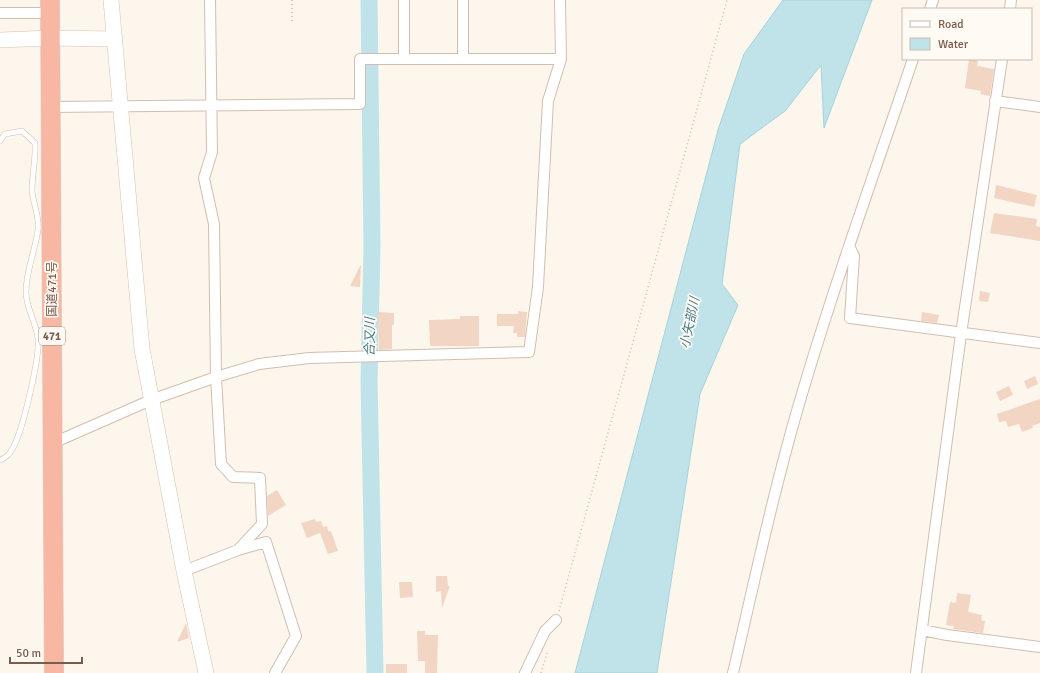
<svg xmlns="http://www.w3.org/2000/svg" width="1040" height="673" font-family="Signika,'Noto Sans JP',sans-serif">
	<rect width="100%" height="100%" fill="#fdf6ec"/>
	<path fill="#bfe3e8" stroke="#a5d3da" d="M 783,0 L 872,0 L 824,128 L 821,65 L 785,111 L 740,144 L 722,284 L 738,305 L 700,394 L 657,673 L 575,673 L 718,130 L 744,54 Z"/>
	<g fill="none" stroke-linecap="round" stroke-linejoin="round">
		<path stroke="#bfe3e8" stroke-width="17" d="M 369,0 L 372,246 L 369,381 L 375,673"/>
	</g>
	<path fill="#f3d5c3" d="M 969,59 L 978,61 L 977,66 L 994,69 L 990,96 L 980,94 L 981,91 L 965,88 Z
		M 996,185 L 1037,195 L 1034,207 L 994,198 Z
		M 994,213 L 1037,219 L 1036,226 L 1040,227 L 1040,241 L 990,233 Z
		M 361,264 L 360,287 L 350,286 Z
		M 980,291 L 990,293 L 988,302 L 979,301 Z
		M 518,311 L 527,312 L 525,337 L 517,337 L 517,333 L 513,333 L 514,326 L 497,326 L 497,314 L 518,314 Z
		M 378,312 L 394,313 L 394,325 L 392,325 L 392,349 L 379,350 Z
		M 922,312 L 939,315 L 937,323 L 921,321 Z
		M 460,316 L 479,316 L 479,346 L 430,346 L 429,320 L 460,319 Z
		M 1035,376 L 1038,384 L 1027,389 L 1024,381 Z
		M 1009,386 L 1013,395 L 1000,401 L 996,392 Z
		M 1040,399 L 1040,423 L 1032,426 L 1033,428 L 1022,432 L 1019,424 L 1008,427 L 1006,421 L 999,422 L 997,414 Z
		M 277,490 L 286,505 L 268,516 L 267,496 Z
		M 315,519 L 316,522 L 321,521 L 323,527 L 327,526 L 328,531 L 331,531 L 338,551 L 328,554 L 320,533 L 307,538 L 301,523 Z
		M 436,576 L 447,576 L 448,586 L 450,586 L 442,608 L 441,591 L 436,592 Z
		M 399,582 L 412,582 L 413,597 L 400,598 Z
		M 957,593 L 971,595 L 968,612 L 982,615 L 981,620 L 985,621 L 983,633 L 953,629 L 954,626 L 946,625 L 950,602 L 956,603 Z
		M 186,623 L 189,638 L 177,642 Z
		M 417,631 L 425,631 L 425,635 L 438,635 L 437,673 L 425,673 L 425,661 L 418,661 Z
		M 386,664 L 407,664 L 407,673 L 386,673 Z"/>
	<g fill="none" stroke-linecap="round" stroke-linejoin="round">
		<g stroke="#d1beb0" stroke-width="6">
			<path id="lane" d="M 0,141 L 5,134 L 22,131 L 35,143 C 36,159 32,174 32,191 C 33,203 40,218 38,230 C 35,251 26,271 26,292 C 26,309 37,324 38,339 C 40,358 23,428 14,446 C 11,452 7,458 0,460"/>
		</g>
		<g stroke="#d1beb0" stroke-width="12">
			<path id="street" d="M 210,0 L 212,152 L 204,178 L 214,224 L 216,377 L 221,464 L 233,477 L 260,478 L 262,524 L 238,550
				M 404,0 L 404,59
				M 463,0 L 463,58
				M 930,9 L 933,0
				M 1010,9 L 1011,0
				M 0,13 L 50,13
				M 995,101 L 1040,107
				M 50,107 L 360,104 L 360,59 L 561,59
				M 849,246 L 854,256 L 850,318 L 1040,343
				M 53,443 L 151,400 L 216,377 L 259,364 L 309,358 L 529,352 L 538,287 L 548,101 L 561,59 L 560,0
				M 184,571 L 238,550 L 266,542 L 296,636 L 275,673
				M 922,630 L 947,635 L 1040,647
				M 525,673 L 545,631 L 556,620
				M 733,673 C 754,583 773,493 799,404 C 833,288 874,174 913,59
				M 916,673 L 961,334 L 1002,59"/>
		</g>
		<g stroke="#d6c0b0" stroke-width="16">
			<path id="secondary" d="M 111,0 L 142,349 L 184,571 L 206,673
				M 0,40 L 50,38 L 115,39"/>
		</g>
		<g stroke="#dad1cd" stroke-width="20">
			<path id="highway" d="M 50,0 L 54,673"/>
		</g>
		<path stroke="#d9b8a5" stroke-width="1.5" stroke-dasharray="1 3" stroke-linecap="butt" d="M 292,0 L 292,22
			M 559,611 L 727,0
			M 541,673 L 548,650"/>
		<use href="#lane" stroke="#fff" stroke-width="5"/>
		<use href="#street" stroke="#fff" stroke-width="10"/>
		<use href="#secondary" stroke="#fff" stroke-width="15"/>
		<use href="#highway" stroke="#f7b7a3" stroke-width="19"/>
	</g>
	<g text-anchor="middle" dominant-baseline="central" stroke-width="3.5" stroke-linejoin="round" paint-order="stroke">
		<rect fill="#fffaf3" stroke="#a28b7f" stroke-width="1" x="39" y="327" width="26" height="18" rx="3"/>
		<g font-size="11" font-weight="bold" fill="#7a5c4d">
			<text x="52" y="336">471</text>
		</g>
		<g font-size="12" fill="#7a5c4d" stroke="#fffaf3">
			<text transform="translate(52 289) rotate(-90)">国道471号</text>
		</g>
		<g font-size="13" font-style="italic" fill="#437c86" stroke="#fffaf3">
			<text transform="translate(690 323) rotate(-78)">小矢部川</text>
			<text transform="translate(370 337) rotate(-89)">合又川</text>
		</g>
	</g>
	<rect x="902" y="8" width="130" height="52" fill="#fffaf3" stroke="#cabbb1"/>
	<rect x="910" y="21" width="20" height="6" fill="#ffffff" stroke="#cabbb1"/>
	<text x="938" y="28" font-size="12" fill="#7a5c4d">Road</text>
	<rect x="910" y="38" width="20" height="12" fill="#bfe3e8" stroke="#cabbb1"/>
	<text x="938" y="48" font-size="12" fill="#7a5c4d">Water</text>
	<path d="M10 657v6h72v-6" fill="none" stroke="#7a5c4d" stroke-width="2"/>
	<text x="16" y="657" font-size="12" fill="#7a5c4d" stroke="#fffaf3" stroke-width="3" paint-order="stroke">50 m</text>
</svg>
